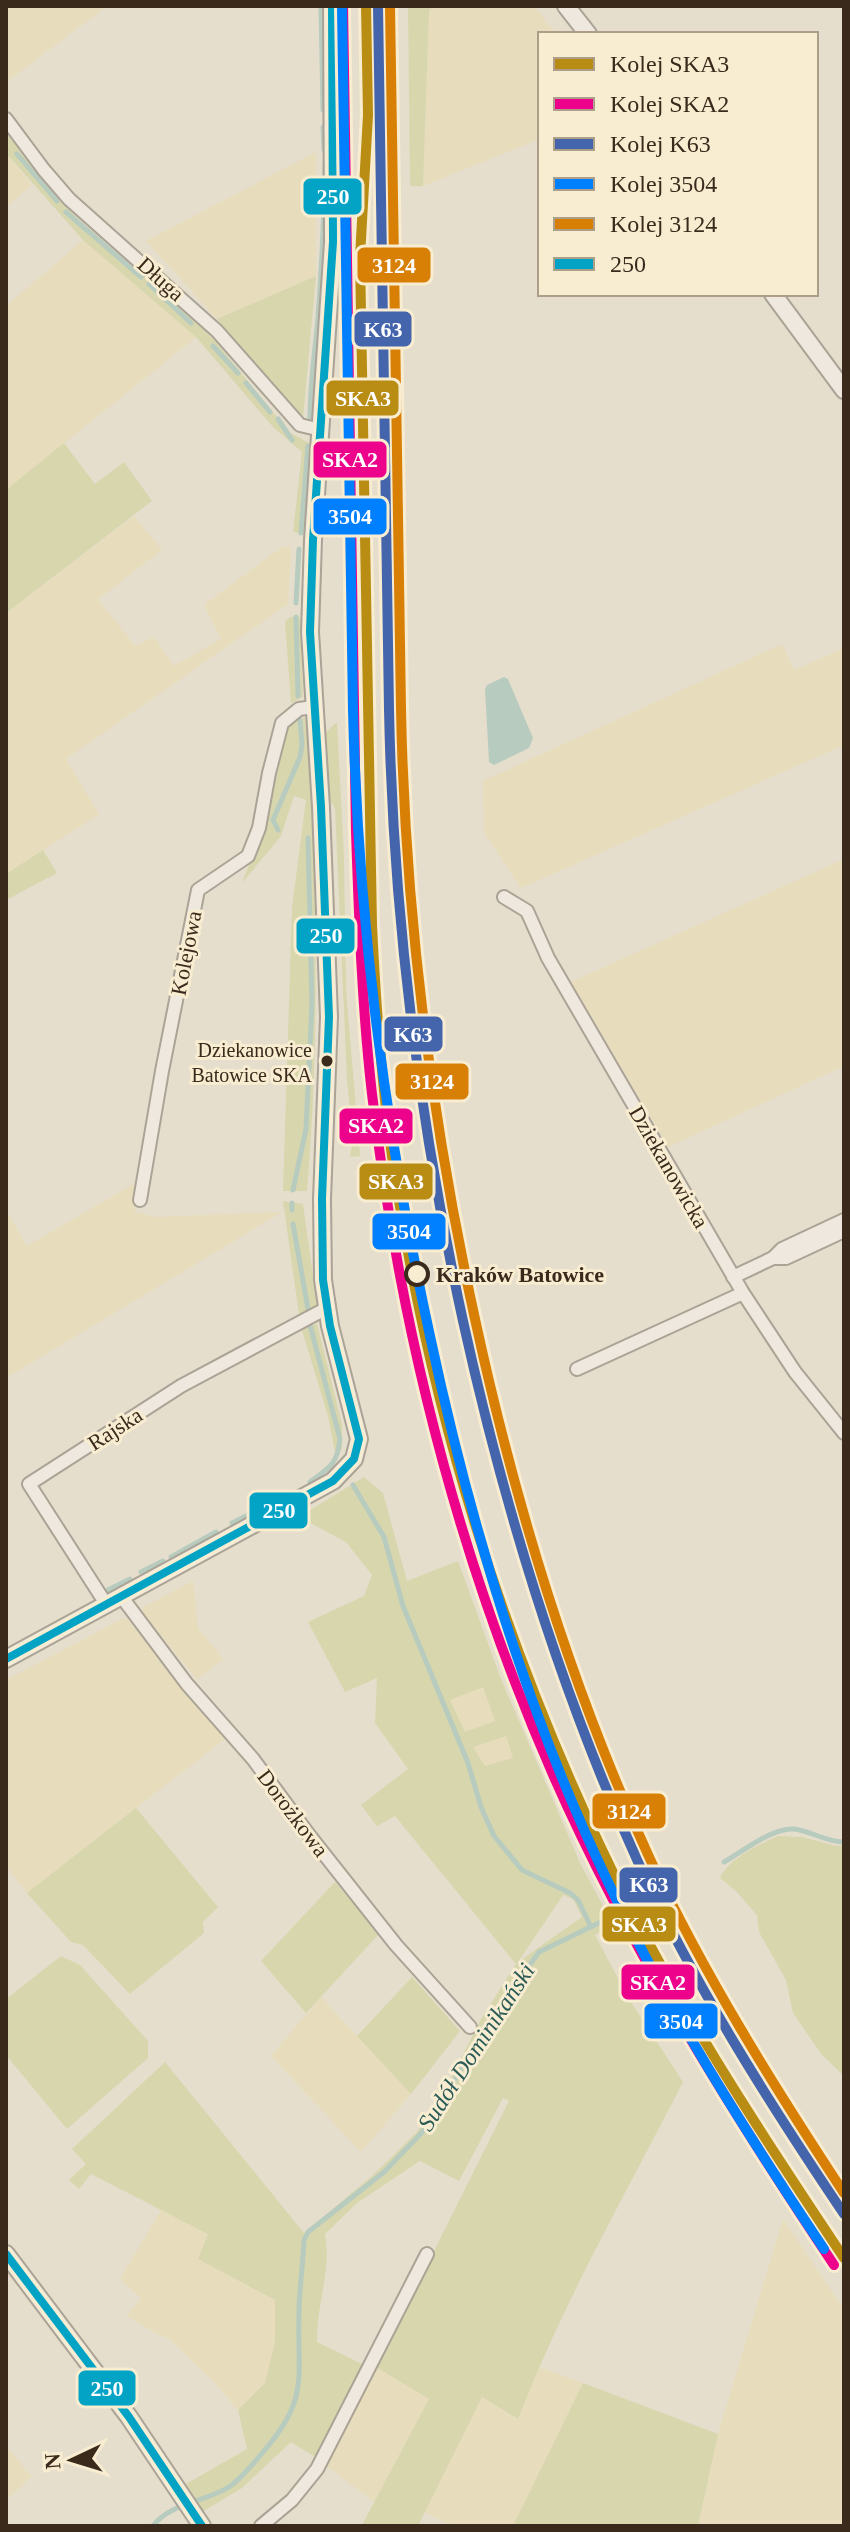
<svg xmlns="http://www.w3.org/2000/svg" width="850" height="2532" font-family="'Times New Roman',serif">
	<rect width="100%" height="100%" fill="#e6decc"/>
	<path fill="#e7ddbc" d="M 6,6 L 107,6 L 6,82 Z
		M 434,6 L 534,6 L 556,34 L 540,34 L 540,139 L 423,186 L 429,9 Z
		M 316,152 L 316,276 L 217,319 L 146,241 Z
		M 6,153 L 32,185 L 6,207 Z
		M 83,240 L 196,337 L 6,490 L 6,306 Z
		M 134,516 L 162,550 L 98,599 L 135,646 L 154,637 L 174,666 L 221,639 L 204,605 L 283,546 L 291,547 L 288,604 L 66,759 L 99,814 L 6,874 L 6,613 Z
		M 782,644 L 794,670 L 844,648 L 844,745 L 521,888 L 484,832 L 483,781 Z
		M 844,859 L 844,1066 L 668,1147 L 571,982 Z
		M 137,1182 L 135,1212 L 156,1217 L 282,1212 L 6,1378 L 6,1210 L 27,1246 Z
		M 193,1581 L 198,1628 L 223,1659 L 197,1679 L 142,1613 L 144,1607 Z
		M 126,1617 L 226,1738 L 27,1893 L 6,1866 L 6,1680 Z
		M 483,1687 L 495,1721 L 464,1732 L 450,1700 Z
		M 506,1736 L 514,1758 L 485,1766 L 473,1747 Z
		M 321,1997 L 411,2094 L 361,2152 L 271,2056 Z
		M 161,2210 L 208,2234 L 198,2259 L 275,2300 L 275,2342 L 265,2383 L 238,2410 L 213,2381 L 168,2338 L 159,2335 L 127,2316 L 141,2298 L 120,2279 Z
		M 783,2219 L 844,2309 L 844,2526 L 698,2526 L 718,2434 Z
		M 376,2367 L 429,2399 L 374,2502 L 325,2465 Z
		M 538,2367 L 583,2383 L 513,2526 L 453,2526 L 425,2512 L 482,2397 L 517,2419 Z
		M 6,2446 L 32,2477 L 6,2500 Z"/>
	<path fill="#d7d6ad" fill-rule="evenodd" d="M 408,6 L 434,6 L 429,10 L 423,186 L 410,186 Z
		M 6,133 L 54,195 L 82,222 L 192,319 L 217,343 L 289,432 L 311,444 L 306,534 L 293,532 L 302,452 L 273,427 L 196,337 L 83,240 L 6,153 Z
		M 316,276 L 303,418 L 217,319 Z
		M 64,443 L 95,484 L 124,462 L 152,501 L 6,613 L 6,490 Z
		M 290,617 L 300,617 L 303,697 L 291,703 L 285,622 Z
		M 296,718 L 305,718 L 307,731 C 317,884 320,1038 307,1191 L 283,1191 L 292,908 L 306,800 L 294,796 L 281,836 L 242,883 L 266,821 L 289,723 Z
		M 337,722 L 344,857 L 346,990 L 360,1156 L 350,1157 L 353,1139 L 347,1080 L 335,808 L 328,799 L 325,733 Z
		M 43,850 L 57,873 L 6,900 L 6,874 Z
		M 283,1201 L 303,1204 L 317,1305 L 299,1315 Z
		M 317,1324 L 342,1424 L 342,1450 L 335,1452 L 328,1416 L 301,1327 Z
		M 364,1477 L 383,1493 L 407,1581 L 458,1561 L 501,1679 L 581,1865 L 613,1924 L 595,1935 L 629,1999 L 683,2082 C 626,2193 563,2303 518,2419 L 482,2397 L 418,2526 L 362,2525 L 429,2399 L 376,2367 L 509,2101 L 503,2098 L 459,2181 L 420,2161 L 357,2203 L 325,2234 C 332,2269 316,2306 317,2342 L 366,2366 L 317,2458 L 291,2442 L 242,2488 L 202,2512 L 186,2484 L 247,2449 L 238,2410 L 265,2383 L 275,2342 L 275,2300 L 198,2259 L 208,2234 L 91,2174 L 79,2189 L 69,2180 L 86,2164 L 72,2149 L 165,2062 L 304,2233 L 372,2176 L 417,2132 L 447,2086 L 481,2019 L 516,1964 L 395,1816 L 377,1826 L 361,1805 L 408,1769 L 375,1723 L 377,1678 L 345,1692 L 308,1622 L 364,1596 L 372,1575 L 346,1542 L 299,1517 ZM 483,1687 L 495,1721 L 465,1732 L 450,1700 ZM 506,1736 L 513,1758 L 485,1766 L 473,1747 ZM 563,1895 L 573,1899 L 582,1917 L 518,1962 Z
		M 136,1808 L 218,1907 L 203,1922 L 204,1933 L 130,1994 L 83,1945 L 71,1942 L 27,1893 Z
		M 778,1836 L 802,1837 L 836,1846 L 844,1845 L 844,2076 L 822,2055 L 793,2013 L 786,1980 L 759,1932 L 757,1915 L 735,1890 L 720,1878 C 730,1857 758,1846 778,1836 Z
		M 335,1882 L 379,1934 L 306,2013 L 261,1961 Z
		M 61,1956 L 80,1965 L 148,2041 L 148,2058 L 67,2129 L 6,2055 L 6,1999 Z
		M 412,1977 L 460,2031 L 411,2094 L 357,2036 Z
		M 583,2383 L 718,2434 L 698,2526 L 513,2526 Z"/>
	<path fill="#b8cbbf" d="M 504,677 L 508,679 L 533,738 L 529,748 L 494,765 L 489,762 L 485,689 L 487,685 Z"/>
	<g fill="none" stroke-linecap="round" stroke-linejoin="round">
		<path stroke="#b8cbbf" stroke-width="5" d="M 321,6 L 323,110
			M 323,127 L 324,150
			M 17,154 L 57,201
			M 66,212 L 141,277
			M 149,284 L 191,323
			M 213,346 L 238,373
			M 246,383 L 270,412
			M 310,417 C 310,384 315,351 318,318 C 322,266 324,215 325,163
			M 278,419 L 292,440
			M 301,533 L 308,446
			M 296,603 L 299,549
			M 296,617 L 298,696
			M 278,830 L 273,820 L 300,757 L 302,745 L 300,720
			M 293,1190 L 306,1129 L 312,1003 L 308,838
			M 292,1210 L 292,1203
			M 293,1224 L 308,1309
			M 310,1482 C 330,1467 337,1465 340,1439 L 310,1325
			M 353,1485 L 384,1537 L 403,1606 L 468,1763 L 481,1807 L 494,1836 L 522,1870 L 570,1893 L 578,1900 L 591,1927
			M 274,1501 L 293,1492
			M 232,1523 L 264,1507
			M 171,1557 L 216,1532
			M 141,1572 L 163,1561
			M 106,1591 L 130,1579
			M 724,1862 C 742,1852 773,1827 794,1829 C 811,1831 826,1842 844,1842
			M 153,2526 C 170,2503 205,2502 229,2487 C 242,2478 253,2464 263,2452 C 310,2398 297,2379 299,2314 C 299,2290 303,2265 304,2240 L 308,2232 L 384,2172 L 429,2125 L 484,2028 L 539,1952 L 603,1921"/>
		<g stroke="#aba395" stroke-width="16">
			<path id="minor" d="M 6,119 L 44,170 L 69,199 L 217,331 L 300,425 L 321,430
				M 504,897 L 527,911 L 548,958 L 743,1293 L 795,1372 L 844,1433
				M 140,1200 L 162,1071 L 198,890 L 248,856 L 259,828 L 269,773 L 282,723 L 299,709 L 314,707
				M 773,1258 L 786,1258 L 844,1231
				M 733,1277 L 773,1258 L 782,1249 L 844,1220
				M 577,1369 L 743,1293
				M 121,1596 L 187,1684 L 253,1759 L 309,1835 L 396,1945 L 470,2027
				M 106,1604 L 29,1484 L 181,1386 L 327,1308
				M 261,2526 L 292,2500 L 317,2469 L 427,2254"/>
		</g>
		<g stroke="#aba395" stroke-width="20">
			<path id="tertiary" d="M 566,6 L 588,34
				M 773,294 L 844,390
				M 6,1659 L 333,1481 L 354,1459 L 359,1439 L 330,1326 L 323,1280 L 322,1199 L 329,1017 L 321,807 L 310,632 L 313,540 L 333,242 L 332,6
				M 6,2254 L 129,2417 L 202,2526"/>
		</g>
		<use href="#minor" stroke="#eee8de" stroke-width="12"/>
		<use href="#tertiary" stroke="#eee8de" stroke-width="16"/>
		<g stroke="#f8ecd1" stroke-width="14">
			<path id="bus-1" d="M 6,1659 L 333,1481 L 354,1459 L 359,1439 L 330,1326 L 323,1280 L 322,1199 L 329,1017 L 321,807 L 310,632 L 313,540 L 333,242 L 332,6
				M 6,2254 L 129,2417 L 202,2526"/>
		</g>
		<use href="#bus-1" stroke="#03a3c5" stroke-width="8"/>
		<g stroke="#f8ecd1" stroke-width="16">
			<path id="rail-1" d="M 366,6 L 368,115 L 360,257 L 372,925 C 376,1009 382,1093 395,1176 C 434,1431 514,1677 630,1907 C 692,2029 768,2144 844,2258"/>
		</g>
		<g stroke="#f8ecd1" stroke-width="16">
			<path id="rail-2" d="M 343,6 L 356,832 C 359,919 362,1007 372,1094 C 400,1328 459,1561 554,1777 C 630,1949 730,2109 834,2265"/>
		</g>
		<g stroke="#f8ecd1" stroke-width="16">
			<path id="rail-3" d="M 378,6 L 389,709 C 393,915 419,1120 463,1321 C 504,1507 559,1688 638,1862 C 695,1986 768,2101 844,2214"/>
		</g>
		<g stroke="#f8ecd1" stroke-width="16">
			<path id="rail-4" d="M 342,7 L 353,710 C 358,921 385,1130 430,1336 C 470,1523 525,1709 608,1882 C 669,2011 745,2131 824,2249"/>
		</g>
		<g stroke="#f8ecd1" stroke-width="16">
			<path id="rail-5" d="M 390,6 L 401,709 C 405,914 431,1118 475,1319 C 515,1504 570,1686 650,1859 C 705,1976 773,2085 844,2193"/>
		</g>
		<use href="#rail-1" stroke="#b98d14" stroke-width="10"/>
		<use href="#rail-2" stroke="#ed028c" stroke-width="10"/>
		<use href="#rail-3" stroke="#4464ac" stroke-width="10"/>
		<use href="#rail-4" stroke="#0080ff" stroke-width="10"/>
		<use href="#rail-5" stroke="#d88006" stroke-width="10"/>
	</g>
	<circle fill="#3a2a1c" stroke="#f8ecd1" stroke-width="3" cx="327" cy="1061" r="7"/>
	<circle fill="#f8ecd1" stroke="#3a2a1c" stroke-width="4" cx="417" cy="1274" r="11"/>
	<g text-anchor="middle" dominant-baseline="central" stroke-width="6" stroke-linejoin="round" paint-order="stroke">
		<g font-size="20" fill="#3a2a1c" stroke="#f8ecd1" text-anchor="end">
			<text x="312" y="1050">Dziekanowice<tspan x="312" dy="25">Batowice SKA</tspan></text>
		</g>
		<g font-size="22" fill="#3a2a1c" stroke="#f8ecd1">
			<text transform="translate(161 279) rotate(42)">Długa</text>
			<text transform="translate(186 953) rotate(-79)">Kolejowa</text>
			<text transform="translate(669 1167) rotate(60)">Dziekanowicka</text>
			<text transform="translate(115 1429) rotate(-33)">Rajska</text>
			<text transform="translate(293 1813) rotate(53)">Dorożkowa</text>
		</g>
		<g font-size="22" font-weight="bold" fill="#3a2a1c" stroke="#f8ecd1" text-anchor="start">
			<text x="436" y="1274">Kraków Batowice</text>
		</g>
		<g font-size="24" font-style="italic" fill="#2b5b57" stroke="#f8ecd1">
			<text transform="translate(476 2047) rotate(-57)">Sudół Dominikański</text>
		</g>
	</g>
	<g stroke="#f8ecd1" stroke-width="3">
		<rect x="302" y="177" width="61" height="39" rx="8" fill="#03a3c5"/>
		<rect x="356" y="246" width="76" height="38" rx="8" fill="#d88006"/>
		<rect x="353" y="310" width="60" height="38" rx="8" fill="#4464ac"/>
		<rect x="325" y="379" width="75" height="38" rx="8" fill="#b98d14"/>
		<rect x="312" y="440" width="76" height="39" rx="8" fill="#ed028c"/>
		<rect x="312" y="497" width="76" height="39" rx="8" fill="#0080ff"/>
		<rect x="295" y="917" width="61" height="38" rx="8" fill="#03a3c5"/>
		<rect x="383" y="1015" width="61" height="38" rx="8" fill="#4464ac"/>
		<rect x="394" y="1062" width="76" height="39" rx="8" fill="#d88006"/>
		<rect x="338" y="1107" width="76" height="38" rx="8" fill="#ed028c"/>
		<rect x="358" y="1162" width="76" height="39" rx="8" fill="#b98d14"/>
		<rect x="371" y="1212" width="76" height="39" rx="8" fill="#0080ff"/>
		<rect x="248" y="1491" width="61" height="39" rx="8" fill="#03a3c5"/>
		<rect x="591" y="1792" width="76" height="38" rx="8" fill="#d88006"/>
		<rect x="618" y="1866" width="61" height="38" rx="8" fill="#4464ac"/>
		<rect x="601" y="1905" width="76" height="38" rx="8" fill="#b98d14"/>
		<rect x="620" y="1963" width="76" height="38" rx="8" fill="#ed028c"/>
		<rect x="643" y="2002" width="76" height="38" rx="8" fill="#0080ff"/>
		<rect x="77" y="2369" width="60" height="38" rx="8" fill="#03a3c5"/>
	</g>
	<g font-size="22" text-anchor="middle" font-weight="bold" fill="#fff">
		<text x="333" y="204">250</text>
		<text x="394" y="273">3124</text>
		<text x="383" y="337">K63</text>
		<text x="363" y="406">SKA3</text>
		<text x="350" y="467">SKA2</text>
		<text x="350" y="524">3504</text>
		<text x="326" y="943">250</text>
		<text x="413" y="1042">K63</text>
		<text x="432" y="1089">3124</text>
		<text x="376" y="1133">SKA2</text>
		<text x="396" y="1189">SKA3</text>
		<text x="409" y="1239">3504</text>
		<text x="279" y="1518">250</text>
		<text x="629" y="1819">3124</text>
		<text x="649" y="1892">K63</text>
		<text x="639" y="1932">SKA3</text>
		<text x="658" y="1990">SKA2</text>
		<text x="681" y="2029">3504</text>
		<text x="107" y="2396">250</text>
	</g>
	<rect width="850" height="2532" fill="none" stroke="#3a2a1c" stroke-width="16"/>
	<rect x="538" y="32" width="280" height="264" fill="#f8ecd1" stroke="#ac9e89" stroke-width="2"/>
	<rect x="554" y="58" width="40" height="12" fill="#b98d14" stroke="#ac9e89" stroke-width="2"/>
	<text x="610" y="72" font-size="24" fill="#3a2a1c">Kolej SKA3</text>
	<rect x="554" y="98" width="40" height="12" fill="#ed028c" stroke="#ac9e89" stroke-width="2"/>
	<text x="610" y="112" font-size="24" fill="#3a2a1c">Kolej SKA2</text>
	<rect x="554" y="138" width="40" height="12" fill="#4464ac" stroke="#ac9e89" stroke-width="2"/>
	<text x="610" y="152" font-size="24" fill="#3a2a1c">Kolej K63</text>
	<rect x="554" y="178" width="40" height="12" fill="#0080ff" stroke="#ac9e89" stroke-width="2"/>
	<text x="610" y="192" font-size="24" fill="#3a2a1c">Kolej 3504</text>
	<rect x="554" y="218" width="40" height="12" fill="#d88006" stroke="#ac9e89" stroke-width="2"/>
	<text x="610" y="232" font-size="24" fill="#3a2a1c">Kolej 3124</text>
	<rect x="554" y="258" width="40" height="12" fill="#03a3c5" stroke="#ac9e89" stroke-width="2"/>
	<text x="610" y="272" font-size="24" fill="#3a2a1c">250</text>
	<g transform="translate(72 2460) rotate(266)" stroke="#f8ecd1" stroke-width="6" paint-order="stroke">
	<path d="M0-6L14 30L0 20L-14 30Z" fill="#3a2a1c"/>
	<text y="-12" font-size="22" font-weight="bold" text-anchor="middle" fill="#3a2a1c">N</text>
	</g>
</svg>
